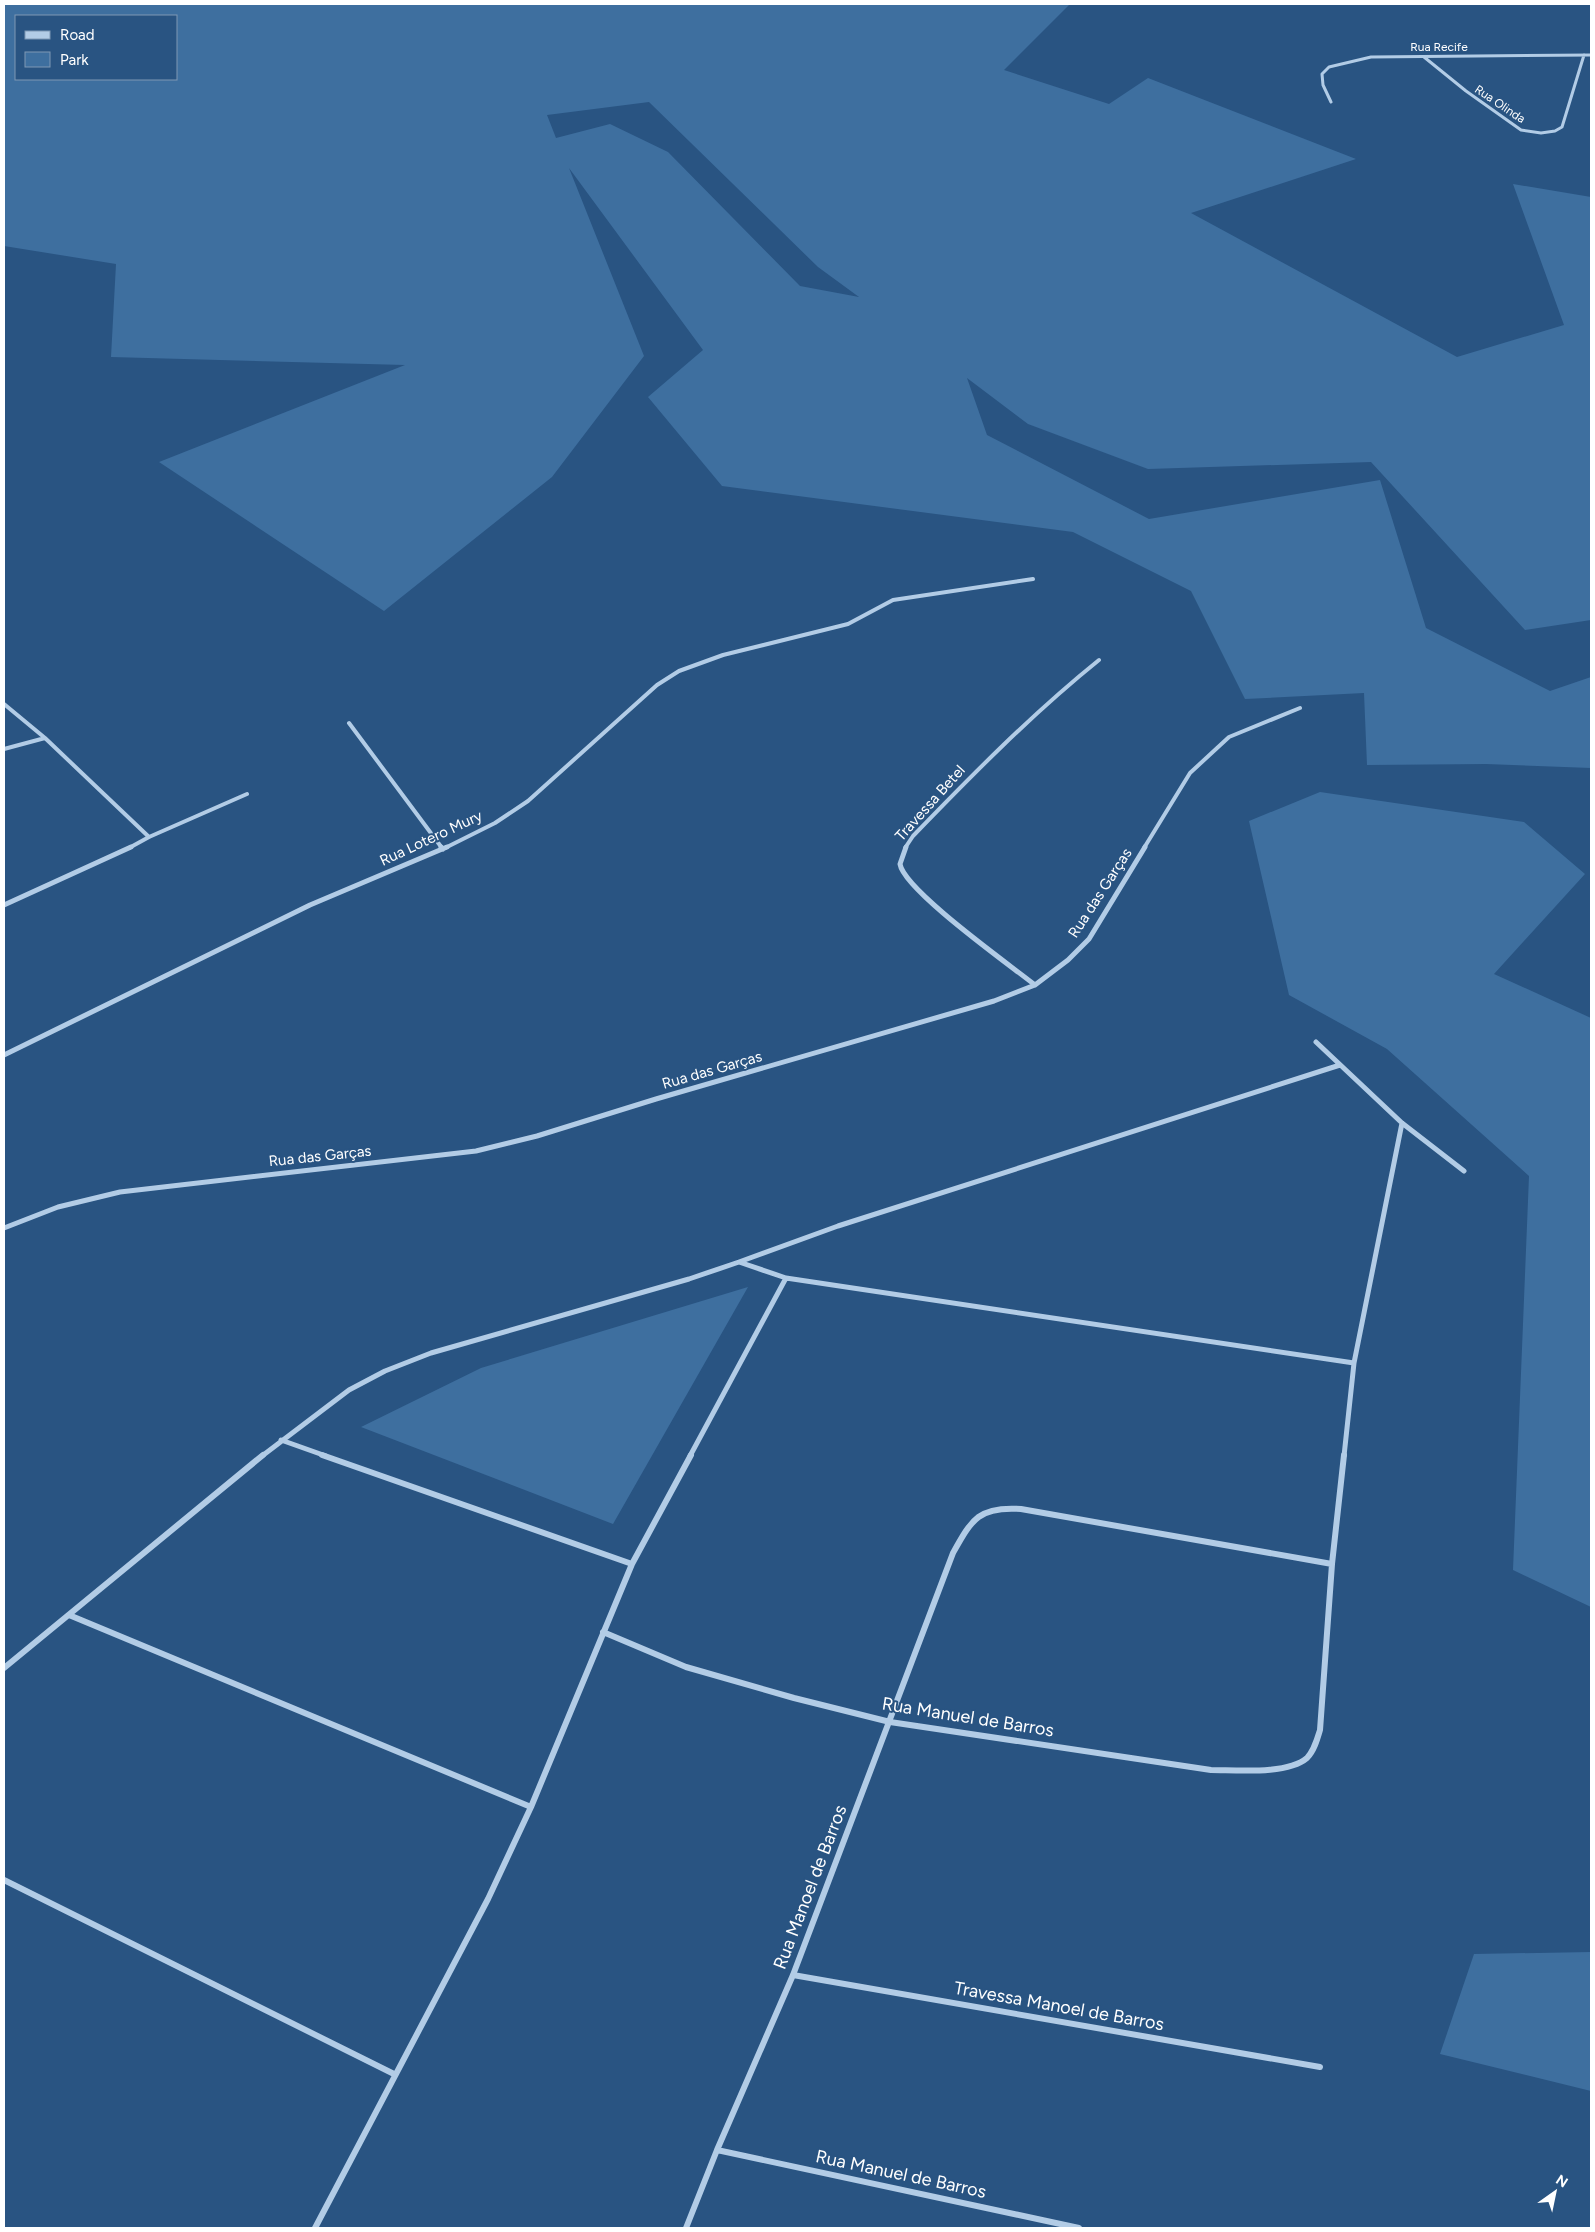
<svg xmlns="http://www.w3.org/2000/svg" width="1595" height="2232" font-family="Figtree,sans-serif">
	<rect width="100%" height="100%" fill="#295482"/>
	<path fill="#3e6f9f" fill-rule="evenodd" d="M 4,4 L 1070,4 L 1004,70 L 1109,104 L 1148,78 L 1356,159 L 1191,213 L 1457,357 L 1564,325 L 1513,184 L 1591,197 L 1591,620 L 1525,630 L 1371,462 L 1148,469 L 1028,424 L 967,378 L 987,435 L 1149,519 L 1380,480 L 1426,628 L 1550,691 L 1591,677 L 1591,768 L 1486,764 L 1367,765 L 1364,693 L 1245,699 L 1191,591 L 1073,532 L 722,486 L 648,397 L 703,350 L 569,168 L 644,356 L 552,477 L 384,611 L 159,462 L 405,365 L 111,357 L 116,264 L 4,246 ZM 16,16 L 176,16 L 176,79 L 16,79 ZM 649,102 L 818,267 L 859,297 L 800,286 L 668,152 L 610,124 L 556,138 L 547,115 Z
		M 1320,792 L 1524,822 L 1585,874 L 1494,974 L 1591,1018 L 1591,1607 L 1513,1570 L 1529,1176 L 1387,1049 L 1289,995 L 1249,821 Z
		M 748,1287 L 613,1524 L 361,1427 L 481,1368 Z
		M 1591,1952 L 1591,2091 L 1440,2054 L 1474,1954 Z"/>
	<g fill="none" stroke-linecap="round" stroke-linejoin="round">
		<path stroke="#b2cce6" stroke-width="3" d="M 1424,57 L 1466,91 L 1521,130 L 1541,133 L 1555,131 L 1562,127 L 1584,55
			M 1331,102 L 1323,85 L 1322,74 L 1329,67 L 1371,57 L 1591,55"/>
		<path stroke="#b2cce6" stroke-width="4" d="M 4,704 L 45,738 L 149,837 L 129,848
			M 349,723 L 442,848
			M 4,749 L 45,738
			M 149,837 L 247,794
			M 445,848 L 495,823 L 528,801 L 657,685 L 679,671 L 723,655 L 848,624 L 893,600 L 1033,579
			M 905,848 L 913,836 C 973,774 1032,714 1099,660
			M 1144,848 L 1190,773 L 1229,737 L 1300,708"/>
		<path stroke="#b2cce6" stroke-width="5" d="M 441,847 L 443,849
			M 906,847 L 900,864 C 904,890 1010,965 1035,985
			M 4,905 L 131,847
			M 1316,1042 L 1402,1123 L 1464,1171
			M 4,1055 L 310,905 L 447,847
			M 4,1228 L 58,1207 L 120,1192 L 476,1151 L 537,1136 L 656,1099 L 994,1001 L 1035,985 L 1068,960 L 1089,939 L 1145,847
			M 739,1262 L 838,1226 L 1340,1065
			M 281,1440 L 326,1456
			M 262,1456 L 349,1390 L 385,1371 L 431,1353 L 689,1279 L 739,1262 L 786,1278 L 1354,1363
			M 690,1456 L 786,1278
			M 1344,1456 L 1354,1363 L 1402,1123"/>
		<path stroke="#b2cce6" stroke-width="6" d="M 322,1455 L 632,1564
			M 69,1615 L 531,1807
			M 603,1632 L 686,1667 L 794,1698 L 890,1722 L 1211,1770 C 1236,1770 1287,1775 1307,1758 C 1314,1751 1317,1740 1320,1730 L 1332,1564 L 1344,1455
			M 4,1668 L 263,1455
			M 4,1880 L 394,2074
			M 793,1975 L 1320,2067
			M 717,2150 L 1079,2228
			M 315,2228 L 488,1899 L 531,1807 L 632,1564 L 691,1455
			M 686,2228 L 717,2150 L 793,1975 L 953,1553 C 972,1519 979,1506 1021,1509 L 1332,1564"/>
	</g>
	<g text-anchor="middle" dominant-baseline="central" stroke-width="4" stroke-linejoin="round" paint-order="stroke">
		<g font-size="12" fill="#fff" stroke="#295482">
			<text x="1439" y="47">Rua Recife</text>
			<text transform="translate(1500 104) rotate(34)">Rua Olinda</text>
		</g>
		<g font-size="15" fill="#fff" stroke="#295482">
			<text transform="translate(930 803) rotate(-48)">Travessa Betel</text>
			<text transform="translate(431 838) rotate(-25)">Rua Lotero Mury</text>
			<text transform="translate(1100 893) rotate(-57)">Rua das Garças</text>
			<text transform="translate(712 1070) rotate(-16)">Rua das Garças</text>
			<text transform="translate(320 1156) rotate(-6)">Rua das Garças</text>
		</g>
		<g font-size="18" fill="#fff" stroke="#295482">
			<text transform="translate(968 1717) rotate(9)">Rua Manuel de Barros</text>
			<text transform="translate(810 1887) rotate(-69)">Rua Manoel de Barros</text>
			<text transform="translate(1059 2006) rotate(10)">Travessa Manoel de Barros</text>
			<text transform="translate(901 2174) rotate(12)">Rua Manuel de Barros</text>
		</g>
	</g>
	<rect width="1595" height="2232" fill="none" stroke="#ffffff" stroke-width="10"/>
	<rect x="15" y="15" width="162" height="65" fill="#295482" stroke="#7f98b4"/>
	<rect x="25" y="31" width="25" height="8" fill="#b2cce6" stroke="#7f98b4"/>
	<text x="60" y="40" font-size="15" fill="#ffffff">Road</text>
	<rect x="25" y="52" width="25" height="15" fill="#3e6f9f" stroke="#7f98b4"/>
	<text x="60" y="65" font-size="15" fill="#ffffff">Park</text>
	<g transform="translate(1555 2192) rotate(33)" stroke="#295482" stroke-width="4" paint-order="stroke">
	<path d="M0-4L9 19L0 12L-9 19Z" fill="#ffffff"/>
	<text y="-8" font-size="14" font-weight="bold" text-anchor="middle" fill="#ffffff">N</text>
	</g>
</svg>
